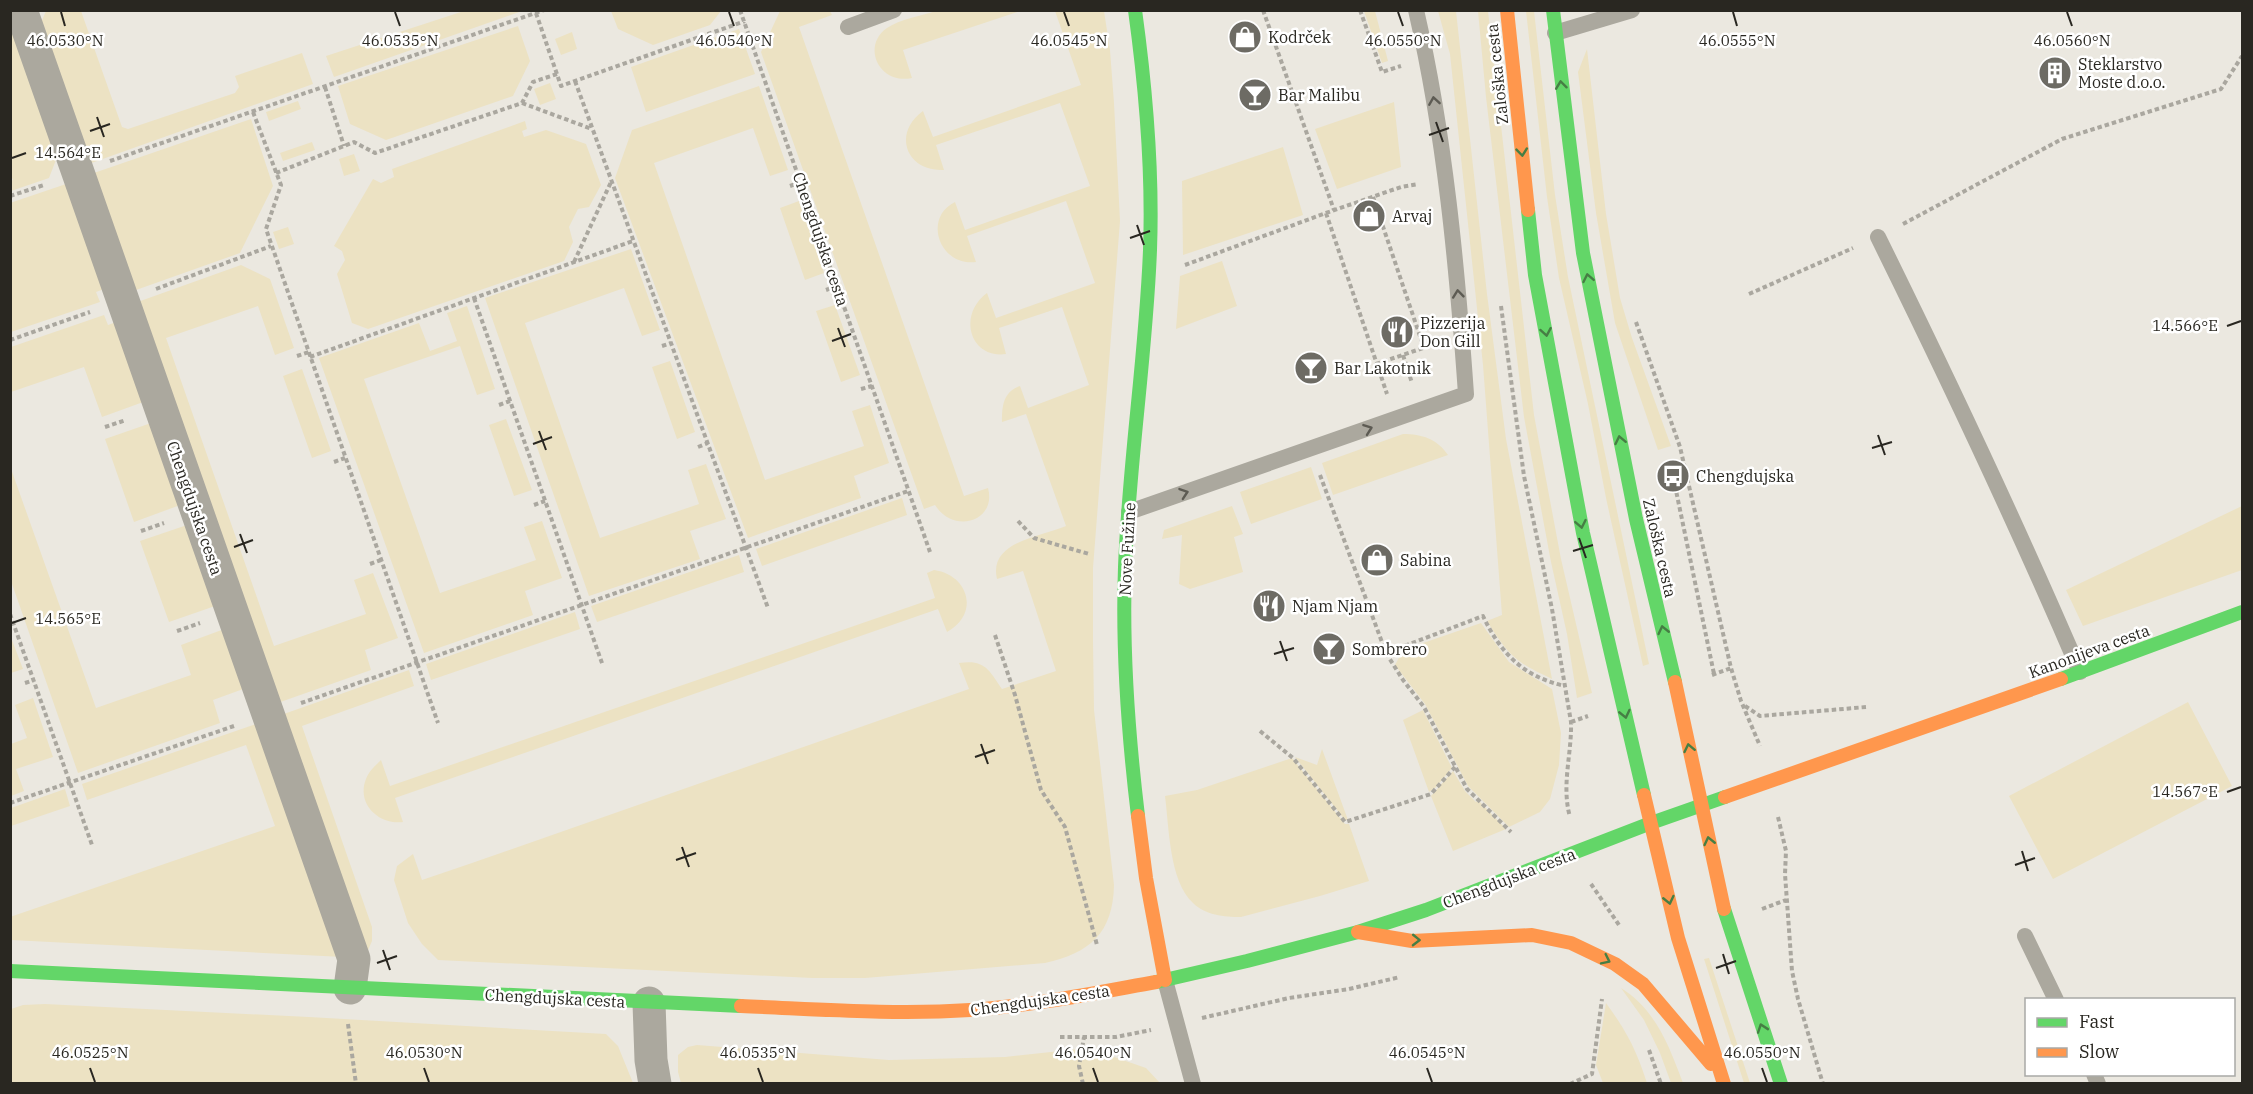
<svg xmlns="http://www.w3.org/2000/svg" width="2253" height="1094" font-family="'IBM Plex Serif',serif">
	<rect width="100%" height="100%" fill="#ebe8e0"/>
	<path fill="#ece2c3" d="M 46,11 L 81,11 L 122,127 L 128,129 L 235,93 L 239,87 L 235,76 L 302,53 L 313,84 L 83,166 L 37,32 Z
		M 464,11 L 522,11 L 334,77 L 326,56 Z
		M 611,11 L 611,10 L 721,11 L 710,25 L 653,45 L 618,29 Z
		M 780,11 L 830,11 L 832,15 L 799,27 L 964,496 L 988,488 C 997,521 954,535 935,505 L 924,509 L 761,52 Z
		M 936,11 L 936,10 L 1020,11 L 903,50 L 912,78 C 879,85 861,46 887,28 C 900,19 921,16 936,11 Z
		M 1055,11 L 1104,11 L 1110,50 L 1114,103 L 1120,221 L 1093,568 L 1093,641 L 1094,710 L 1114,885 C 1113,933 1090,953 1045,963 L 865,978 L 812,978 L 438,960 L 422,944 L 408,923 L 394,880 L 397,866 L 413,854 L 422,880 L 472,863 L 969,689 L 959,663 C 985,659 989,670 1002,689 L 1056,671 L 1023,571 L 997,579 C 988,541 1041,537 1066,526 L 1026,414 L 1002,422 C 1002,406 1003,392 1020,386 L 1028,408 L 1089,385 L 1062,307 L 999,328 L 1006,354 C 970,359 957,315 987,293 L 996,318 L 1095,283 L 1066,201 L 967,236 L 976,262 C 940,267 922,218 955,202 L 965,230 L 1090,186 L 1060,103 L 936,145 L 944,170 C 906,172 892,133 923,111 L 933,137 L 1081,85 Z
		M 1364,11 L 1375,11 L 1388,61 L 1382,63 Z
		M 1438,11 L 1456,11 L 1487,294 L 1506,439 L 1552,679 C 1514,661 1509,656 1487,621 L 1502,615 L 1483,365 L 1450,54 Z
		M 1478,11 L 1488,11 L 1534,415 L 1561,559 L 1592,693 L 1577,698 L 1567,634 L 1551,562 L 1524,417 L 1486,97 Z
		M 1526,11 L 1534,11 L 1555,195 L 1568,277 L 1649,664 L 1643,666 L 1606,498 L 1588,404 L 1559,278 L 1547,197 Z
		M 11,16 L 59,152 L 49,178 L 11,191 L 10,181 L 13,180 L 10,174 Z
		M 518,26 L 530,61 L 513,96 L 386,140 L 350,124 L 338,86 Z
		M 739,29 L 755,74 L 646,112 L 631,67 Z
		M 572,32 L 577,49 L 561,55 L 555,39 Z
		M 1587,49 L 1606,214 L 1620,298 L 1632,338 L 1671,446 L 1658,450 L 1615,323 L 1596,213 L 1578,72 Z
		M 550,83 L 556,99 L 540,105 L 534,89 Z
		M 759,86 L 788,170 L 770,176 L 753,128 L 654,163 L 765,480 L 864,446 L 852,411 L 870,405 L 889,463 L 854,476 L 861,498 L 748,538 L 615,178 L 632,130 Z
		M 298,101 L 301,109 L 269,121 L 266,112 Z
		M 1394,102 L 1401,167 L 1337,189 L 1315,129 Z
		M 251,119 L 273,186 L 240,253 L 136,290 L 88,175 Z
		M 525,121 L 527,129 L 522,131 L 524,137 L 546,130 L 586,144 L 601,185 L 589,207 L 578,209 L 569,227 L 573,242 L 564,261 L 368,329 L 352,323 L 337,274 L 345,260 L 342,251 L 334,246 L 373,179 L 381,183 L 394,177 L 392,169 Z
		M 312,142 L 315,150 L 283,161 L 280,153 Z
		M 1283,147 L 1303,215 L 1183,255 L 1182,181 Z
		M 354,154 L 360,171 L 344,176 L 339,159 Z
		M 69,183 L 107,288 L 96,292 L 100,302 L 11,332 L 10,203 Z
		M 799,201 L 824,273 L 805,280 L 780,208 Z
		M 288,227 L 294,244 L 279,249 L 273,232 Z
		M 631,249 L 660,330 L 642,336 L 624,288 L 525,323 L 600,538 L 699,504 L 688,470 L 706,464 L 726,519 L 690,531 L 700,559 L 589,596 L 485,298 Z
		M 1222,261 L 1237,306 L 1176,329 L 1180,276 Z
		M 241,265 L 270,279 L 294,348 L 275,355 L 258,306 L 166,338 L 274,646 L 366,614 L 354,580 L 373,573 L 398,638 L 365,650 L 371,670 L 272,705 L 132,304 Z
		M 835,305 L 860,375 L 841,382 L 816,311 Z
		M 467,306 L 495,389 L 477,395 L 460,346 L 364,379 L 440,593 L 536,560 L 524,527 L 542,521 L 562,578 L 525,591 L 533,615 L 424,653 L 319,358 L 419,323 L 430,351 L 457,341 L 447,313 Z
		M 104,315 L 108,325 L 119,321 L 146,401 L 102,417 L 84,367 L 11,392 L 11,347 Z
		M 670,361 L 695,432 L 677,439 L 652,367 Z
		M 302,369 L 331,451 L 312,458 L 283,376 Z
		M 506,419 L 532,490 L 514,496 L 489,425 Z
		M 154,422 L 183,504 L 134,522 L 105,439 Z
		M 1403,434 C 1422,434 1437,439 1448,455 L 1333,495 L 1322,463 Z
		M 10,466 L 96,708 L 191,675 L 181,645 L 227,628 L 246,688 L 213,700 L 220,723 L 78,773 L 11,581 Z
		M 1311,467 L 1322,499 L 1251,524 L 1240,492 Z
		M 902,498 L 907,515 L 762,566 L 756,549 Z
		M 1232,506 L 1243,534 L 1234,537 L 1243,572 L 1190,589 L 1179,584 L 1182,535 L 1162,539 L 1164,530 Z
		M 2242,506 L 2242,570 L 2083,626 L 2066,590 Z
		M 190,524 L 218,605 L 169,622 L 140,541 Z
		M 739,555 L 744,572 L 597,622 L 591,606 Z
		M 934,570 C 969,575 980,614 947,632 L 938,609 L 395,798 L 403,822 C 379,825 356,804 366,779 C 369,771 375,766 381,760 L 390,786 L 935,598 L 927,573 Z
		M 575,612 L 580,629 L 431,680 L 426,664 Z
		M 1481,623 L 1509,662 L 1552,689 L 1561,733 L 1559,765 L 1554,784 L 1550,799 L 1540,812 L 1509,827 L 1468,786 L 1425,704 L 1395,665 L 1401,654 L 1400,651 Z
		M 10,635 L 23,669 L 11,673 L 10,673 Z
		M 409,670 L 414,686 L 302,726 L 372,927 L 372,941 L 366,955 L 278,716 Z
		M 33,698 L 53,757 L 16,769 L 24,791 L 11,796 L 11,744 L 27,738 L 15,705 Z
		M 2188,702 L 2232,786 L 2053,879 L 2009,796 Z
		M 1423,710 L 1452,768 L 1435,788 L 1429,792 L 1403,720 Z
		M 259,723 L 343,957 L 11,940 L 10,917 L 275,826 L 246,745 L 87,800 L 82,784 Z
		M 1322,749 L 1348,820 L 1345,820 L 1295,757 L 1317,765 Z
		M 1292,758 L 1345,824 L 1349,824 L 1369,881 L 1320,896 L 1241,917 C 1224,917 1205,915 1193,903 C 1169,881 1169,826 1165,796 L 1197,790 Z
		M 1453,771 L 1465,791 L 1476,802 L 1478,800 L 1506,829 L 1453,851 L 1431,796 Z
		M 65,789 L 70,806 L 11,826 L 11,808 Z
		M 1709,958 L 1750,1083 L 1744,1083 L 1704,959 Z
		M 1621,988 C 1656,1010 1669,1046 1683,1083 L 1671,1083 L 1660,1053 L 1644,1020 Z
		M 1606,1003 C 1627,1032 1636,1049 1647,1083 L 1603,1083 L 1596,1065 Z
		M 45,1004 L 309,1017 L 606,1034 L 618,1046 L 633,1083 L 11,1083 L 11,1009 L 23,1005 Z
		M 697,1045 L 889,1060 L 1005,1057 L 1088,1048 L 1146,1068 L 1160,1083 L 681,1083 L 678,1072 L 678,1055 L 688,1047 Z"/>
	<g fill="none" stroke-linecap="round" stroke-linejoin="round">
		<path stroke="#aaa79f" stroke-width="4" stroke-dasharray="4.5 3" stroke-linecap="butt" d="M 740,10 L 930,552
			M 1263,10 L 1334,210
			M 1360,10 L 1382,72 L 1401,66
			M 536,13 L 561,86 L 745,21
			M 575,81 L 768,608
			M 325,87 L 344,146
			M 522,103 L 592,129
			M 253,112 L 281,185 L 266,229 L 438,723
			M 110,161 L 544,10
			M 276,173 L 354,142 L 375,153 L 522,103 L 533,82 L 557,74
			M 790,186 L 801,182
			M 10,196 L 44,185
			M 1373,197 L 1424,348
			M 1326,213 L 1387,394
			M 1903,224 L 2062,139 L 2221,89 L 2242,56
			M 574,262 L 611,182
			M 1185,265 L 1326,213 L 1401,187 L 1418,184
			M 156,289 L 271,246
			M 826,290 L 837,286
			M 1749,294 L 1853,248
			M 474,298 L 603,666
			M 1501,306 L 1524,476 L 1552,609 L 1571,722 C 1572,754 1561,785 1570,817
			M 1636,322 L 1680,447 L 1731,668 L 1741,701 L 1760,746
			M 10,340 L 90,312
			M 662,346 L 671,343
			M 1403,355 L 1412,383
			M 297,356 L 309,352
			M 310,357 L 633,241
			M 1376,364 L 1435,344
			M 861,389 L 872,386
			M 499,405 L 510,401
			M 105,427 L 126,420
			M 698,447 L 708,443
			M 334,462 L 345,458
			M 1686,474 L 1673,476 L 1714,674
			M 1320,475 L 1386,653 L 1483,616 C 1501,654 1524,677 1565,686
			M 534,505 L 545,501
			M 1018,521 L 1034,538 L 1089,554
			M 141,531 L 164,523
			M 370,564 L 381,560
			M 10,614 L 92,845
			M 177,631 L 200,623
			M 995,635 L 1015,695 L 1041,790 L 1065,827 L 1097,945
			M 1386,653 L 1403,680 L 1424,707 L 1467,789 L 1511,832
			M 1712,675 L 1731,668
			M 25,683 L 34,680
			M 301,703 L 908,491
			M 1745,706 L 1760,716 L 1866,707
			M 1571,722 L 1588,716
			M 1260,731 L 1293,758 L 1345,822 L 1431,794 L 1455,767
			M 10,803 L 234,726
			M 1778,817 L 1786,851 L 1785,874 L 1792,971 L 1798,999 L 1823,1084
			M 1591,884 L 1619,925
			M 1762,909 L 1786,900
			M 1202,1018 L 1289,998 L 1349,989 L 1400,977
			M 348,1024 L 356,1084
			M 1060,1037 L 1116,1037 L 1151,1030
			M 1649,1050 L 1661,1084
			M 1083,1084 L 1079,1066 L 1084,1037
			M 1570,1084 L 1592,1074 L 1602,999"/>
		<path stroke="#aba89e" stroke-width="16" d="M 848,27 L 894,10
			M 1555,33 L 1632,10
			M 1878,237 C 1949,381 2017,525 2080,672
			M 1129,512 L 1466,394 C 1457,266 1445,136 1416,10
			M 2025,936 L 2056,1000
			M 1165,980 L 1193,1084
			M 2094,1074 L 2098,1084"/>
		<path stroke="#aba89e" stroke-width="33" d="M 21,10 L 354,959 L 350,988
			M 649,1003 L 651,1060 L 655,1084"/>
		<path stroke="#63d668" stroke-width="14" d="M 1135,10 C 1146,90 1153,169 1150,250 C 1146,356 1129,461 1125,567 C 1122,650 1128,733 1138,816
			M 1553,10 L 1583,253 L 1636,519 L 1675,682
			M 1528,210 L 1535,275 L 1583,533 L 1644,795
			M 2061,679 L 2242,612
			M 1724,909 L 1781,1084
			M 10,971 L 741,1006
			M 1156,982 L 1247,961 L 1358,932 L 1426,910 L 1651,823 L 1725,797"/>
		<path stroke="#ff974d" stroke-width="14" d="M 1507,10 L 1528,210
			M 1675,682 L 1724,909
			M 1644,795 L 1678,938 L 1724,1084
			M 1725,797 L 2061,679
			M 1138,816 L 1146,878 L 1165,980
			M 1358,932 L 1412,941 L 1532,935 L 1571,943 L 1615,964 L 1643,984 L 1711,1064
			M 741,1006 C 817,1009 894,1015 970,1010 C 1032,1006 1095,993 1156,982"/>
	</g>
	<defs><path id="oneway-chevron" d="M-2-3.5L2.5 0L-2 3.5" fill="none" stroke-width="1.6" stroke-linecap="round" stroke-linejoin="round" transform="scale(1.5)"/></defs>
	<g stroke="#467e44">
		<use href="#oneway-chevron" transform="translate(1561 85) rotate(-97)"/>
		<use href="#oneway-chevron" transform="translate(1522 152) rotate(84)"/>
		<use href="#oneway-chevron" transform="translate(1588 278) rotate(-101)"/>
		<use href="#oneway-chevron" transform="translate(1546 332) rotate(80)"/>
		<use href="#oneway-chevron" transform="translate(1620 440) rotate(-102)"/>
		<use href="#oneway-chevron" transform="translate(1581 524) rotate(79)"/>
		<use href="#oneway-chevron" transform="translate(1663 630) rotate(-103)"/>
		<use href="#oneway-chevron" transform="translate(1625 714) rotate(77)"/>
		<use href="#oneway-chevron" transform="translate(1689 748) rotate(-102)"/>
		<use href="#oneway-chevron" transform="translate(1709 841) rotate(-103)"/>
		<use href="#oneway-chevron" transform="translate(1669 900) rotate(77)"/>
		<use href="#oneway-chevron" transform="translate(1416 940) rotate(1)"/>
		<use href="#oneway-chevron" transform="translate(1606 960) rotate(26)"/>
		<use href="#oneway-chevron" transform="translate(1762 1028) rotate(-109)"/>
	</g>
	<g stroke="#5d5b53">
		<use href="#oneway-chevron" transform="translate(1434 101) rotate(-99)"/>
		<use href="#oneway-chevron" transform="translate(1458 294) rotate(-96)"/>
		<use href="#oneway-chevron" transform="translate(1368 429) rotate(-20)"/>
		<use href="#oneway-chevron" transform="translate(1184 493) rotate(-19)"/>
	</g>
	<path fill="none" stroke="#292721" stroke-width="2" d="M 61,12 L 65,26M 395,12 L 400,26M 729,12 L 734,26M 1064,12 L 1069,26M 1398,12 L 1403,26M 1733,12 L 1737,26M 2067,12 L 2072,26M 97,117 L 104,137M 1436,122 L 1443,142M 90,131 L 110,124M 1429,135 L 1449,128M 12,158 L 26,153M 1137,225 L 1144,245M 1130,238 L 1150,231M 2227,326 L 2241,321M 838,328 L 845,347M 832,341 L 851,334M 539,431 L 546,450M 1878,435 L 1885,455M 533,444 L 552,437M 1872,448 L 1892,442M 240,534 L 247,553M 1579,538 L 1586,558M 234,547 L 253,540M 1573,551 L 1593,545M 12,623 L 26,618M 1280,641 L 1287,661M 1274,654 L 1294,648M 981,744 L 988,764M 975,757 L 995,750M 2227,792 L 2241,787M 682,847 L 689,867M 2022,851 L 2028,871M 676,860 L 696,853M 2015,865 L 2035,858M 383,950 L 390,970M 1723,954 L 1729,974M 377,963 L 397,956M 1716,968 L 1736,961M 90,1068 L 95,1082M 424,1068 L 429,1082M 758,1068 L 763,1082M 1093,1068 L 1098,1082M 1427,1068 L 1432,1082M 1762,1068 L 1767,1082"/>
	<defs>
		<g id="shop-disc" transform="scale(1.725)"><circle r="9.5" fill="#6d6b64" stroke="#fff"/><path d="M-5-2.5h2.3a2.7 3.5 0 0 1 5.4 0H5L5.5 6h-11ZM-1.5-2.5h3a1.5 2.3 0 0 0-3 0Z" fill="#fff"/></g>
		<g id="building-disc" transform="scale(1.725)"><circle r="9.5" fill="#6d6b64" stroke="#fff"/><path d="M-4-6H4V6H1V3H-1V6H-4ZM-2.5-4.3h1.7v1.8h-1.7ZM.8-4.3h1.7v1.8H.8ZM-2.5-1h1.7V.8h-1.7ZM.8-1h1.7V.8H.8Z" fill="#fff"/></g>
		<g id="bar-disc" transform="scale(1.725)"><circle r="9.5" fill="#6d6b64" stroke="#fff"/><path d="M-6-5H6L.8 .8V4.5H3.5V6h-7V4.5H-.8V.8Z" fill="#fff"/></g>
		<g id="restaurant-disc" transform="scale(1.725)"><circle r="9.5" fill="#6d6b64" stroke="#fff"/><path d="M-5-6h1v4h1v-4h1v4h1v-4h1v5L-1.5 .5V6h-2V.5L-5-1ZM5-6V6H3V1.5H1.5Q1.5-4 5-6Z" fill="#fff"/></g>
		<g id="bus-disc" transform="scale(1.725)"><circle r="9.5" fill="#6d6b64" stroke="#fff"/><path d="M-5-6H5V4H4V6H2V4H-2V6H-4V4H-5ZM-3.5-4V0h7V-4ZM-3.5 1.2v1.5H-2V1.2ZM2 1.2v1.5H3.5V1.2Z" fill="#fff"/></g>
	</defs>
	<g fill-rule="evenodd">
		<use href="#shop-disc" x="1245" y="37"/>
		<use href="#building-disc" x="2055" y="73"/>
		<use href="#bar-disc" x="1255" y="95"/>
		<use href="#shop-disc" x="1369" y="216"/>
		<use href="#restaurant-disc" x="1397" y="332"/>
		<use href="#bar-disc" x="1311" y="368"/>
		<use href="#bus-disc" x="1673" y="476"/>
		<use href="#shop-disc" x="1377" y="560"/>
		<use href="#restaurant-disc" x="1269" y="606"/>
		<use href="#bar-disc" x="1329" y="649"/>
	</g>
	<g text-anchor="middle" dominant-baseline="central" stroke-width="5" stroke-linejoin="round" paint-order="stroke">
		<g font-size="16" fill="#292721" stroke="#fff" text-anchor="start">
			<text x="1268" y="37">Kodrček</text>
			<text x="2078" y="64">Steklarstvo<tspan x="2078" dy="18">Moste d.o.o.</tspan></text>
			<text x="1278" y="95">Bar Malibu</text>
			<text x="1392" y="216">Arvaj</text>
			<text x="1420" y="323">Pizzerija<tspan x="1420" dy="18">Don Gill</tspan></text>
			<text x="1334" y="368">Bar Lakotnik</text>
			<text x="1696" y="476">Chengdujska</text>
			<text x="1400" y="560">Sabina</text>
			<text x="1292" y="606">Njam Njam</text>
			<text x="1352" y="649">Sombrero</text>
		</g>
		<g font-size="16" fill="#292721" stroke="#fff">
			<text transform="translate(1497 74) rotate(-96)">Zaloška cesta</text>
			<text transform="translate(821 239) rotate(71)">Chengdujska cesta</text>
			<text transform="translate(195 508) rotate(71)">Chengdujska cesta</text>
			<text transform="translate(1660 548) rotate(77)">Zaloška cesta</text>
			<text transform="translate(1127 549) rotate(-87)">Nove Fužine</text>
			<text transform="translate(2089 651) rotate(-20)">Kanonijeva cesta</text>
			<text transform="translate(1509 878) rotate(-21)">Chengdujska cesta</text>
			<text transform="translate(555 998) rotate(3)">Chengdujska cesta</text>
			<text transform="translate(1040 1000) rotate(-8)">Chengdujska cesta</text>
		</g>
	</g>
	<g font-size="15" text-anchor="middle" fill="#292721" stroke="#fff" stroke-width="5" stroke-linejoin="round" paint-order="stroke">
		<text x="1069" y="46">46.0545°N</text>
		<text x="1403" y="46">46.0550°N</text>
		<text x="2072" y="46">46.0560°N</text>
		<text x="65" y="46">46.0530°N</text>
		<text x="400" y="46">46.0535°N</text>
		<text x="734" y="46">46.0540°N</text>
		<text x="1737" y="46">46.0555°N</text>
		<text x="68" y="158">14.564°E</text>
		<text x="2185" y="331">14.566°E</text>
		<text x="68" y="624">14.565°E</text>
		<text x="2185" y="797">14.567°E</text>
		<text x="90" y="1058">46.0525°N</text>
		<text x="424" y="1058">46.0530°N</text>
		<text x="758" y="1058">46.0535°N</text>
		<text x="1093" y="1058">46.0540°N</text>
		<text x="1427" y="1058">46.0545°N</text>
		<text x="1762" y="1058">46.0550°N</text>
	</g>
	<rect width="2253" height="1094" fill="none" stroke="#292721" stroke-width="24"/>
	<rect x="2025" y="998" width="210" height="78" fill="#ffffff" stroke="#a9a9a6" stroke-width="1.5"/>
	<rect x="2037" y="1018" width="30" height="9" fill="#63d668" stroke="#a9a9a6" stroke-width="1.5"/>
	<text x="2079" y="1028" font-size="18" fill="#292721">Fast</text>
	<rect x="2037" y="1048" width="30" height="9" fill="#ff974d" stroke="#a9a9a6" stroke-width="1.5"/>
	<text x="2079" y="1058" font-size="18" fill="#292721">Slow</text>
</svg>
